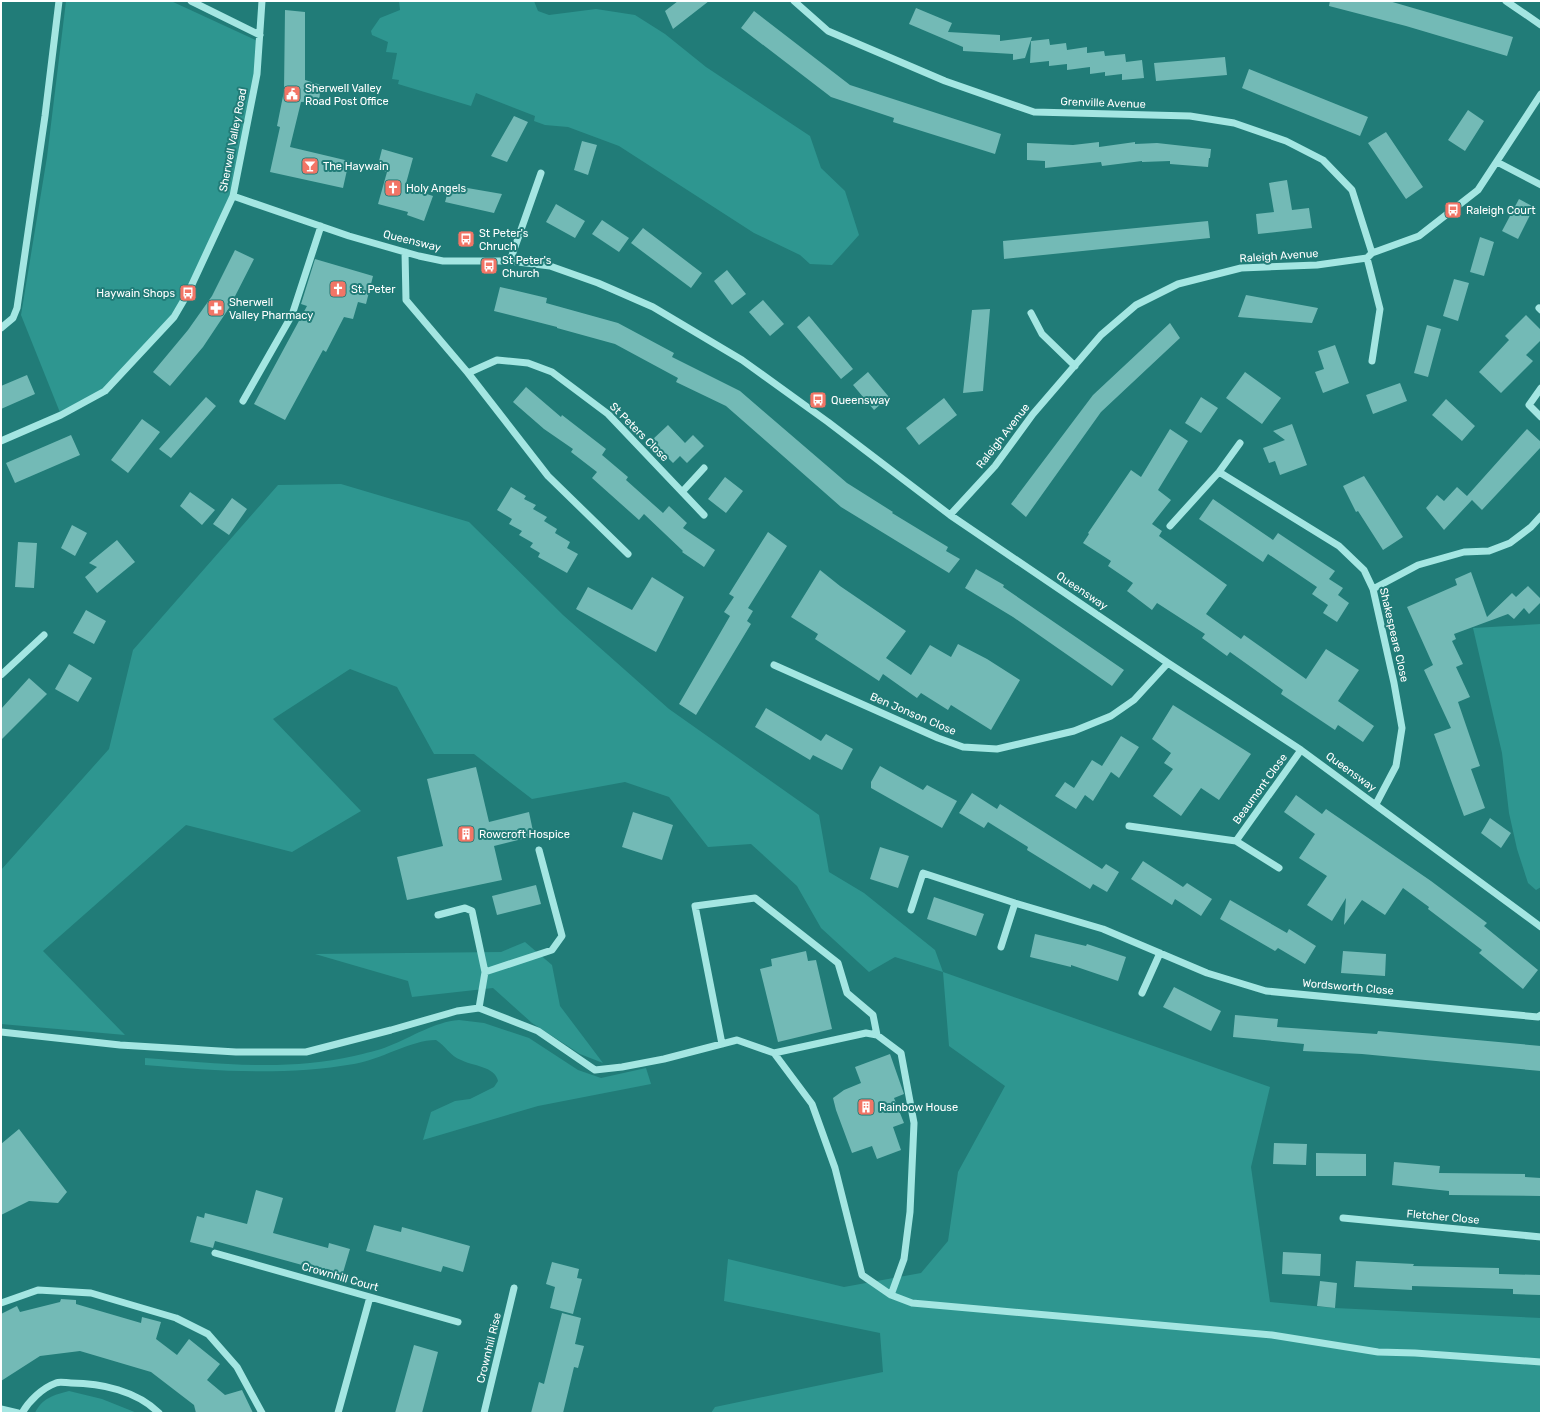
<svg xmlns="http://www.w3.org/2000/svg" width="1542" height="1414" font-family="Rubik,sans-serif">
	<rect width="100%" height="100%" fill="#217c78"/>
	<path fill="#2e9690" d="M 66,1 L 171,1 L 260,42 L 233,196 L 174,317 L 105,391 L 61,415 L 21,315 L 47,157 Z
		M 399,1 L 534,1 L 538,11 L 549,15 L 596,9 L 635,15 L 665,34 L 706,67 L 810,136 L 821,168 L 845,191 L 859,235 L 832,265 L 810,264 L 800,255 L 754,233 L 619,146 L 568,127 L 545,125 L 534,121 L 535,116 L 476,93 L 471,106 L 398,84 L 399,80 L 392,79 L 397,53 L 386,52 L 388,42 L 372,35 L 371,31 L 380,18 L 400,10 Z
		M 341,484 L 469,522 L 563,615 L 669,709 L 819,815 L 829,872 L 864,893 L 935,950 L 943,972 L 1270,1087 L 1251,1167 L 1270,1302 L 1335,1308 L 1541,1318 L 1541,1413 L 711,1413 L 715,1407 L 883,1372 L 880,1333 L 724,1301 L 728,1259 L 844,1287 L 921,1273 L 948,1241 L 958,1172 L 1005,1086 L 949,1046 L 943,972 L 895,957 L 869,972 L 821,928 L 797,886 L 751,844 L 708,847 L 669,797 L 625,782 L 532,799 L 474,754 L 434,754 L 397,687 L 350,669 L 273,719 L 361,811 L 292,852 L 186,825 L 43,951 L 125,1035 L 1,1024 L 1,870 L 109,749 L 133,650 L 278,485 Z
		M 1541,624 L 1541,887 L 1536,890 L 1528,883 L 1517,849 L 1509,813 L 1502,753 L 1473,628 Z
		M 525,942 L 552,965 L 560,1006 L 603,1063 L 580,1054 L 532,1023 L 493,988 L 412,997 L 408,981 L 315,954 L 501,952 Z
		M 459,1020 L 484,1023 L 529,1038 L 578,1070 L 601,1078 L 646,1068 L 651,1084 L 538,1106 L 423,1140 L 431,1112 L 455,1101 L 470,1099 L 494,1087 L 498,1081 C 495,1066 472,1066 461,1060 C 450,1056 445,1045 436,1040 C 411,1040 380,1060 354,1064 C 284,1076 216,1071 145,1065 L 145,1058 C 214,1063 285,1072 354,1056 C 365,1053 378,1051 389,1046 C 412,1037 434,1022 459,1020 Z
		M 69,1391 L 102,1399 L 137,1413 L 35,1413 C 42,1398 54,1395 69,1391 Z"/>
	<path fill="#73bab6" d="M 678,1 L 709,1 L 673,29 L 665,11 Z
		M 1330,1 L 1389,1 L 1513,37 L 1507,56 L 1406,26 L 1329,6 Z
		M 916,8 L 952,23 L 948,32 L 1000,35 L 1000,41 L 1032,37 L 1025,58 L 1013,60 L 1013,54 L 963,51 L 963,47 L 909,24 Z
		M 285,10 L 305,12 L 305,80 L 321,85 L 319,101 L 301,102 L 290,147 L 349,161 L 343,188 L 270,172 L 280,127 L 277,126 L 284,91 Z
		M 754,11 L 850,85 L 1001,134 L 995,154 L 893,122 L 894,118 L 831,97 L 741,28 Z
		M 1049,39 L 1050,45 L 1066,43 L 1067,50 L 1087,47 L 1087,53 L 1104,51 L 1105,56 L 1125,54 L 1126,62 L 1142,60 L 1144,78 L 1122,80 L 1122,74 L 1105,76 L 1105,72 L 1090,74 L 1090,67 L 1067,70 L 1067,64 L 1049,66 L 1049,61 L 1030,63 L 1031,41 Z
		M 1225,57 L 1227,75 L 1156,81 L 1154,63 Z
		M 1249,69 L 1368,117 L 1360,136 L 1242,88 Z
		M 1468,110 L 1484,121 L 1465,151 L 1448,140 Z
		M 514,116 L 528,122 L 507,162 L 491,156 Z
		M 1386,132 L 1423,187 L 1406,199 L 1368,143 Z
		M 582,141 L 597,145 L 588,175 L 574,170 Z
		M 1099,142 L 1099,147 L 1135,142 L 1135,144 L 1157,143 L 1211,149 L 1210,158 L 1209,158 L 1208,167 L 1170,164 L 1170,161 L 1142,162 L 1142,161 L 1102,166 L 1101,162 L 1045,168 L 1045,161 L 1027,160 L 1027,143 L 1073,145 Z
		M 382,149 L 413,158 L 405,187 L 433,196 L 424,221 L 407,215 L 408,212 L 378,204 L 387,172 L 377,169 Z
		M 1287,180 L 1292,210 L 1309,208 L 1312,228 L 1258,234 L 1256,214 L 1274,212 L 1269,183 Z
		M 450,185 L 502,194 L 494,213 L 445,202 Z
		M 1519,199 L 1534,207 L 1518,239 L 1502,231 Z
		M 556,204 L 585,221 L 575,238 L 546,222 Z
		M 602,220 L 629,238 L 619,252 L 592,234 Z
		M 1208,221 L 1210,238 L 1004,259 L 1003,241 Z
		M 643,228 L 702,273 L 691,288 L 631,243 Z
		M 1480,237 L 1494,242 L 1484,276 L 1470,272 Z
		M 235,250 L 254,259 L 229,308 L 203,347 L 170,386 L 153,372 L 188,330 L 212,296 Z
		M 315,259 L 373,276 L 366,304 L 358,302 L 353,319 L 344,317 L 326,352 L 323,350 L 285,420 L 254,404 L 307,306 L 301,304 Z
		M 727,270 L 746,294 L 732,305 L 714,281 Z
		M 1454,279 L 1469,283 L 1458,321 L 1443,316 Z
		M 500,287 L 547,298 L 546,303 L 618,323 L 674,353 L 672,357 L 740,391 L 847,483 L 893,512 L 892,513 L 948,547 L 946,551 L 960,559 L 949,573 L 841,507 L 726,406 L 676,382 L 678,378 L 615,344 L 557,328 L 557,327 L 494,311 Z
		M 1246,295 L 1318,308 L 1312,323 L 1238,317 Z
		M 763,300 L 784,324 L 770,336 L 749,312 Z
		M 990,309 L 983,391 L 963,393 L 972,310 Z
		M 1526,315 L 1541,330 L 1541,340 L 1526,355 L 1533,361 L 1501,393 L 1479,372 L 1509,340 L 1505,336 Z
		M 809,316 L 853,369 L 841,379 L 797,327 Z
		M 1170,323 L 1180,338 L 1101,412 L 1026,517 L 1011,504 L 1093,395 Z
		M 1427,325 L 1441,329 L 1428,377 L 1414,373 Z
		M 1335,345 L 1349,383 L 1323,393 L 1315,372 L 1324,369 L 1318,351 Z
		M 868,372 L 889,397 L 874,410 L 853,385 Z
		M 1245,372 L 1281,398 L 1262,424 L 1226,398 Z
		M 27,375 L 35,394 L 1,409 L 1,386 Z
		M 1400,383 L 1407,401 L 1373,414 L 1366,395 Z
		M 526,387 L 561,417 L 562,415 L 606,449 L 602,455 L 628,477 L 626,480 L 663,513 L 669,506 L 687,523 L 683,528 L 715,550 L 704,567 L 682,552 L 683,551 L 644,514 L 639,520 L 592,478 L 597,472 L 571,452 L 573,449 L 544,429 L 513,402 Z
		M 206,397 L 216,406 L 171,458 L 159,449 Z
		M 1201,397 L 1218,408 L 1201,433 L 1185,423 Z
		M 944,398 L 957,415 L 919,445 L 906,428 Z
		M 1446,399 L 1475,426 L 1462,441 L 1432,415 Z
		M 142,419 L 160,432 L 128,473 L 111,460 Z
		M 1292,424 L 1307,465 L 1280,475 L 1275,461 L 1269,463 L 1263,448 L 1285,440 L 1273,431 Z
		M 668,425 L 685,443 L 693,435 L 704,446 L 687,463 L 680,456 L 673,463 L 651,441 Z
		M 1170,429 L 1188,441 L 1158,490 L 1171,500 L 1152,524 L 1162,531 L 1159,536 L 1227,585 L 1206,614 L 1241,639 L 1244,635 L 1306,679 L 1326,649 L 1359,670 L 1338,701 L 1374,726 L 1363,742 L 1338,725 L 1335,730 L 1281,694 L 1283,690 L 1230,652 L 1227,656 L 1202,638 L 1205,634 L 1157,603 L 1152,610 L 1127,591 L 1133,583 L 1108,566 L 1111,561 L 1083,543 L 1089,534 L 1088,533 L 1131,470 L 1141,477 Z
		M 1527,429 L 1541,442 L 1541,447 L 1482,510 L 1472,500 L 1444,530 L 1426,508 L 1437,495 L 1444,501 L 1457,487 L 1467,496 Z
		M 71,435 L 80,455 L 15,483 L 6,463 Z
		M 1364,476 L 1403,537 L 1383,550 L 1358,511 L 1356,512 L 1343,486 Z
		M 725,477 L 743,491 L 726,513 L 708,499 Z
		M 511,487 L 526,496 L 524,499 L 536,505 L 533,509 L 547,517 L 544,521 L 557,529 L 555,533 L 570,542 L 567,548 L 578,554 L 567,573 L 538,557 L 540,553 L 530,547 L 533,543 L 519,535 L 522,531 L 509,524 L 512,519 L 497,510 Z
		M 190,492 L 215,510 L 202,525 L 180,506 Z
		M 232,498 L 247,509 L 229,535 L 213,524 Z
		M 1213,499 L 1273,540 L 1278,533 L 1335,571 L 1329,579 L 1343,588 L 1338,595 L 1349,603 L 1337,622 L 1323,613 L 1328,605 L 1312,594 L 1317,587 L 1268,554 L 1263,562 L 1199,519 Z
		M 72,525 L 87,533 L 75,556 L 61,548 Z
		M 768,532 L 787,546 L 748,608 L 753,611 L 747,621 L 751,624 L 696,715 L 679,704 L 730,616 L 724,612 L 734,597 L 729,594 Z
		M 117,540 L 135,562 L 97,593 L 85,577 L 97,567 L 89,563 Z
		M 18,542 L 37,543 L 34,588 L 15,587 Z
		M 976,569 L 1004,585 L 1003,587 L 1124,670 L 1112,686 L 1013,617 L 965,588 Z
		M 820,570 L 840,586 L 906,631 L 886,658 L 911,675 L 930,645 L 951,657 L 958,644 L 987,659 L 1020,680 L 991,730 L 951,705 L 948,710 L 921,693 L 917,698 L 883,674 L 879,681 L 815,639 L 818,634 L 791,617 Z
		M 1471,572 L 1487,617 L 1512,593 L 1516,597 L 1528,586 L 1541,599 L 1541,602 L 1529,614 L 1524,608 L 1514,619 L 1508,614 L 1454,634 L 1456,639 L 1452,641 L 1463,664 L 1456,667 L 1470,697 L 1458,702 L 1480,766 L 1471,769 L 1485,808 L 1464,816 L 1434,734 L 1451,728 L 1424,670 L 1433,665 L 1407,607 L 1457,585 L 1455,579 Z
		M 652,577 L 684,597 L 656,652 L 576,609 L 588,587 L 632,610 Z
		M 86,610 L 106,621 L 94,644 L 73,633 Z
		M 69,664 L 92,678 L 78,702 L 55,689 Z
		M 29,678 L 47,694 L 1,740 L 1,709 Z
		M 1173,705 L 1251,754 L 1219,800 L 1201,788 L 1181,816 L 1153,796 L 1173,769 L 1164,763 L 1171,753 L 1152,739 Z
		M 766,708 L 821,741 L 826,734 L 853,749 L 842,770 L 813,755 L 810,760 L 755,727 Z
		M 1121,736 L 1139,747 L 1119,778 L 1111,772 L 1093,801 L 1085,795 L 1076,809 L 1055,796 L 1065,782 L 1074,788 L 1092,760 L 1102,766 Z
		M 880,766 L 923,790 L 927,785 L 957,801 L 942,828 L 871,788 L 871,782 Z
		M 476,767 L 489,822 L 529,812 L 534,836 L 494,846 L 502,880 L 407,900 L 397,857 L 443,846 L 427,779 Z
		M 972,793 L 997,809 L 1000,804 L 1102,869 L 1106,864 L 1119,872 L 1107,892 L 1093,884 L 1090,889 L 1027,850 L 1028,847 L 988,822 L 984,828 L 959,813 Z
		M 1296,795 L 1322,814 L 1326,809 L 1431,881 L 1487,923 L 1484,926 L 1538,970 L 1523,989 L 1479,953 L 1482,950 L 1428,909 L 1429,907 L 1403,888 L 1385,915 L 1362,900 L 1344,925 L 1346,898 L 1332,921 L 1307,905 L 1327,876 L 1299,858 L 1315,834 L 1284,812 Z
		M 633,812 L 673,825 L 662,860 L 622,847 Z
		M 1490,818 L 1511,833 L 1501,848 L 1481,833 Z
		M 880,847 L 909,856 L 898,888 L 870,879 Z
		M 1143,861 L 1183,887 L 1187,883 L 1212,899 L 1201,916 L 1175,899 L 1172,905 L 1131,879 Z
		M 536,885 L 541,904 L 497,915 L 492,896 Z
		M 934,897 L 984,914 L 976,936 L 927,919 Z
		M 1230,900 L 1287,933 L 1289,929 L 1316,946 L 1305,964 L 1278,948 L 1275,951 L 1220,919 Z
		M 1035,934 L 1086,946 L 1087,944 L 1126,957 L 1118,981 L 1071,965 L 1071,967 L 1030,957 Z
		M 806,951 L 808,961 L 816,960 L 832,1029 L 778,1042 L 760,969 L 772,966 L 771,959 Z
		M 1343,951 L 1386,954 L 1385,976 L 1341,973 Z
		M 1174,987 L 1221,1011 L 1211,1031 L 1163,1007 Z
		M 1235,1015 L 1278,1019 L 1277,1027 L 1377,1034 L 1378,1031 L 1541,1046 L 1541,1071 L 1362,1054 L 1303,1051 L 1304,1044 L 1233,1037 Z
		M 890,1054 L 904,1094 L 894,1098 L 904,1123 L 893,1127 L 901,1150 L 877,1159 L 872,1146 L 852,1153 L 836,1110 L 833,1098 L 844,1090 L 861,1083 L 855,1067 Z
		M 19,1129 L 67,1192 L 58,1203 L 29,1201 L 1,1215 L 1,1144 Z
		M 1274,1143 L 1307,1144 L 1306,1165 L 1273,1164 Z
		M 1316,1153 L 1366,1154 L 1366,1176 L 1316,1176 Z
		M 1394,1162 L 1440,1166 L 1439,1173 L 1525,1174 L 1525,1177 L 1541,1178 L 1541,1196 L 1449,1195 L 1449,1191 L 1392,1185 Z
		M 256,1190 L 283,1198 L 273,1233 L 328,1248 L 329,1243 L 350,1249 L 342,1276 L 215,1241 L 213,1248 L 190,1242 L 197,1216 L 204,1218 L 205,1213 L 247,1224 Z
		M 374,1225 L 401,1232 L 402,1227 L 470,1246 L 463,1272 L 443,1266 L 441,1272 L 366,1251 Z
		M 1283,1252 L 1321,1254 L 1320,1276 L 1282,1274 Z
		M 1356,1261 L 1414,1264 L 1413,1266 L 1499,1268 L 1499,1274 L 1541,1275 L 1541,1295 L 1513,1294 L 1513,1289 L 1412,1286 L 1412,1290 L 1354,1287 Z
		M 552,1262 L 579,1269 L 577,1278 L 582,1279 L 573,1314 L 550,1308 L 555,1287 L 546,1284 Z
		M 1320,1281 L 1337,1283 L 1335,1308 L 1317,1306 Z
		M 61,1299 L 76,1300 L 76,1304 L 141,1323 L 142,1317 L 161,1322 L 156,1339 L 177,1355 L 189,1339 L 220,1364 L 207,1380 L 225,1395 L 242,1390 L 253,1413 L 196,1413 L 194,1405 L 151,1372 L 80,1351 L 40,1356 L 1,1381 L 1,1314 L 17,1306 L 20,1312 L 60,1302 Z
		M 562,1313 L 581,1318 L 575,1344 L 584,1346 L 578,1368 L 574,1367 L 563,1413 L 531,1413 L 539,1382 L 544,1384 Z
		M 414,1345 L 438,1352 L 422,1413 L 395,1413 Z"/>
	<g fill="none" stroke-linecap="round" stroke-linejoin="round">
		<path stroke="#a4e6e2" stroke-width="7" d="M 191,1 L 260,35
			M 794,1 L 828,31 L 945,81 L 1034,112 L 1190,116 L 1234,123 L 1286,141 L 1323,160 L 1352,190 L 1372,253
			M 1506,1 L 1541,25
			M 1497,162 L 1541,185
			M 233,196 L 349,236 L 419,256 L 443,261 L 510,261 L 550,266 L 598,283 L 653,307 L 742,360 L 828,422 L 950,515 L 1168,663 L 1301,750 L 1541,927
			M 405,252 L 406,300 L 468,373 L 497,360 L 528,363 L 552,372 L 608,414 L 704,515
			M 1367,258 L 1380,309 L 1372,361
			M 510,261 L 541,173
			M 1539,308 L 1541,310
			M 1031,313 L 1042,334 L 1075,366
			M 1,328 L 13,318 L 17,308 L 45,116 L 59,1
			M 468,373 L 548,476 L 628,554
			M 1541,388 L 1529,405 L 1541,417
			M 243,401 L 292,315 L 321,226
			M 1,441 L 61,415 L 105,391 L 174,317 L 188,293 L 233,196 L 257,74 L 262,1
			M 1219,472 L 1339,546 L 1364,570 L 1373,589 L 1394,683 L 1402,728 L 1396,766 L 1376,804
			M 682,492 L 704,468
			M 950,515 L 995,466 L 1033,414 L 1101,335 L 1136,305 L 1178,284 L 1241,268 L 1317,265 L 1367,258 L 1372,253 L 1419,236 L 1478,190 L 1541,94
			M 1170,526 L 1219,472 L 1240,443
			M 1373,589 L 1418,565 L 1464,552 L 1489,551 L 1510,543 L 1531,527 L 1541,516
			M 774,665 L 938,738 L 963,747 L 997,749 L 1074,731 L 1111,716 L 1134,700 L 1168,663
			M 1,675 L 44,635
			M 1129,826 L 1236,841 L 1279,868
			M 1236,841 L 1301,750
			M 911,910 L 923,873 L 1015,903 L 1103,929 L 1207,973 L 1266,991 L 1538,1017 L 1541,1015
			M 438,915 L 465,908 L 472,911 L 485,972 L 479,1008
			M 1001,947 L 1015,903
			M 485,972 L 552,950 L 562,936 L 539,850
			M 1142,993 L 1160,953
			M 1,1032 L 120,1045 L 236,1052 L 306,1052 L 391,1030 L 457,1011 L 479,1008 L 538,1031 L 595,1070 L 622,1067 L 664,1059 L 737,1040 L 774,1053 L 812,1104 L 835,1168 L 862,1275 L 891,1295 L 912,1303 L 1272,1335 L 1378,1352 L 1415,1353 L 1541,1362
			M 722,1044 L 695,906 L 755,898 L 838,963 L 847,993 L 873,1015 L 877,1035
			M 774,1053 L 866,1033 L 877,1035 L 901,1053 L 914,1123 L 910,1212 L 904,1259 L 891,1295
			M 1343,1218 L 1541,1237
			M 215,1253 L 458,1322
			M 1,1303 L 38,1290 L 91,1293 L 176,1318 L 208,1334 L 237,1367 L 262,1413
			M 1,1409 L 18,1413
			M 22,1413 C 29,1401 42,1388 56,1383 C 60,1381 66,1383 71,1383 C 101,1383 137,1391 159,1413
			M 338,1413 L 370,1297
			M 484,1413 L 514,1288"/>
	</g>
	<defs>
		<g id="civic-square" transform="scale(0.9)"><rect x="-9" y="-9" width="18" height="18" rx="4" fill="#f27566" stroke="#217c78"/><path d="M-.6-6.5H3V-4.5H.6V-3L4-1V1h2V6H-6V1h2V-1L-.6-3ZM-1.2 2.5V6h2.4V2.5Z" fill="#fff"/></g>
		<g id="bar-square" transform="scale(0.9)"><rect x="-9" y="-9" width="18" height="18" rx="4" fill="#f27566" stroke="#217c78"/><path d="M-6-5H6L.8 .8V4.5H3.5V6h-7V4.5H-.8V.8Z" fill="#fff"/></g>
		<g id="church-square" transform="scale(0.9)"><rect x="-9" y="-9" width="18" height="18" rx="4" fill="#f27566" stroke="#217c78"/><path d="M-1.2-6h2.4v3.5h3.3v2.4h-3.3V6h-2.4V-.1h-3.3v-2.4h3.3Z" fill="#fff"/></g>
		<g id="bus-square" transform="scale(0.9)"><rect x="-9" y="-9" width="18" height="18" rx="4" fill="#f27566" stroke="#217c78"/><path d="M-5-6H5V4H4V6H2V4H-2V6H-4V4H-5ZM-3.5-4V0h7V-4ZM-3.5 1.2v1.5H-2V1.2ZM2 1.2v1.5H3.5V1.2Z" fill="#fff"/></g>
		<g id="pharmacy-square" transform="scale(0.9)"><rect x="-9" y="-9" width="18" height="18" rx="4" fill="#f27566" stroke="#217c78"/><path d="M-2-6h4v4h4v4h-4v4h-4v-4h-4v-4h4Z" fill="#fff"/></g>
		<g id="building-square" transform="scale(0.9)"><rect x="-9" y="-9" width="18" height="18" rx="4" fill="#f27566" stroke="#217c78"/><path d="M-4-6H4V6H1V3H-1V6H-4ZM-2.5-4.3h1.7v1.8h-1.7ZM.8-4.3h1.7v1.8H.8ZM-2.5-1h1.7V.8h-1.7ZM.8-1h1.7V.8H.8Z" fill="#fff"/></g>
	</defs>
	<g fill-rule="evenodd">
		<use href="#civic-square" x="292" y="94"/>
		<use href="#bar-square" x="310" y="166"/>
		<use href="#church-square" x="393" y="188"/>
		<use href="#bus-square" x="1453" y="210"/>
		<use href="#bus-square" x="466" y="239"/>
		<use href="#bus-square" x="489" y="266"/>
		<use href="#church-square" x="338" y="289"/>
		<use href="#bus-square" x="188" y="293"/>
		<use href="#pharmacy-square" x="216" y="308"/>
		<use href="#bus-square" x="818" y="400"/>
		<use href="#building-square" x="466" y="834"/>
		<use href="#building-square" x="866" y="1107"/>
	</g>
	<g text-anchor="middle" dominant-baseline="central" stroke-width="4" stroke-linejoin="round" paint-order="stroke">
		<g font-size="11" fill="#fff" stroke="#217c78" text-anchor="start">
			<text x="305" y="88">Sherwell Valley<tspan x="305" dy="13">Road Post Office</tspan></text>
			<text x="323" y="166">The Haywain</text>
			<text x="406" y="188">Holy Angels</text>
			<text x="1466" y="210">Raleigh Court</text>
			<text x="479" y="233">St Peter's<tspan x="479" dy="13">Chruch</tspan></text>
			<text x="502" y="260">St Peter's<tspan x="502" dy="13">Church</tspan></text>
			<text x="351" y="289">St. Peter</text>
			<text x="175" y="293" text-anchor="end">Haywain Shops</text>
			<text x="229" y="302">Sherwell<tspan x="229" dy="13">Valley Pharmacy</tspan></text>
			<text x="831" y="400">Queensway</text>
			<text x="479" y="834">Rowcroft Hospice</text>
			<text x="879" y="1107">Rainbow House</text>
		</g>
		<g font-size="11" fill="#fff" stroke="#217c78">
			<text transform="translate(1103 103) rotate(2)">Grenville Avenue</text>
			<text transform="translate(233 140) rotate(-79)">Sherwell Valley Road</text>
			<text transform="translate(412 241) rotate(14)">Queensway</text>
			<text transform="translate(1279 256) rotate(-4)">Raleigh Avenue</text>
			<text transform="translate(639 432) rotate(45)">St Peters Close</text>
			<text transform="translate(1003 436) rotate(-52)">Raleigh Avenue</text>
			<text transform="translate(1082 591) rotate(34)">Queensway</text>
			<text transform="translate(1394 635) rotate(77)">Shakespeare Close</text>
			<text transform="translate(913 714) rotate(23)">Ben Jonson Close</text>
			<text transform="translate(1351 772) rotate(36)">Queensway</text>
			<text transform="translate(1260 789) rotate(-54)">Beaumont Close</text>
			<text transform="translate(1348 987) rotate(5)">Wordsworth Close</text>
			<text transform="translate(1443 1217) rotate(5)">Fletcher Close</text>
			<text transform="translate(340 1277) rotate(16)">Crownhill Court</text>
			<text transform="translate(489 1348) rotate(-76)">Crownhill Rise</text>
		</g>
	</g>
	<rect width="1542" height="1414" fill="none" stroke="#ffffff" stroke-width="4"/>
</svg>
